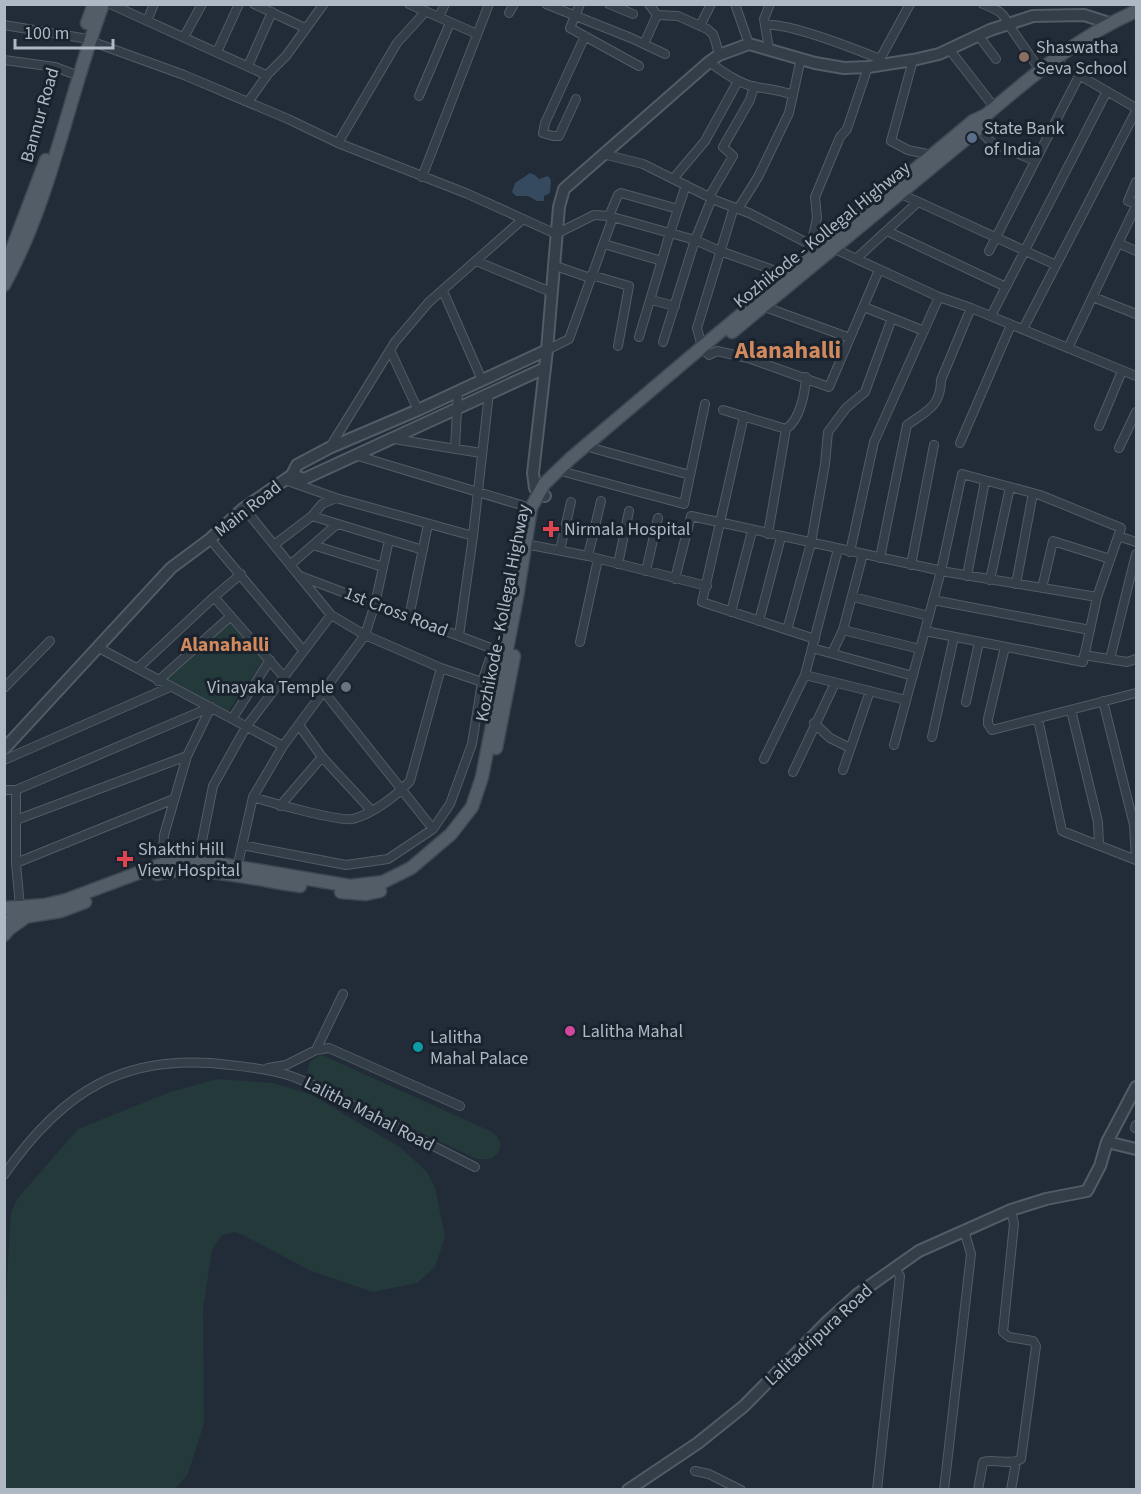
<svg xmlns="http://www.w3.org/2000/svg" width="1141" height="1494" font-family="'Source Sans 3',sans-serif">
	<rect width="100%" height="100%" fill="#212c38"/>
	<path fill="#24393a" d="M 230,622 L 264,659 L 228,712 L 165,679 Z
		M 322,1055 L 490,1131 C 503,1138 504,1151 491,1159 L 477,1159 L 315,1083 L 308,1076 C 307,1065 311,1058 322,1055 Z
		M 217,1079 L 273,1083 L 312,1095 L 401,1148 L 427,1172 L 435,1187 L 445,1237 L 435,1267 L 417,1283 L 373,1292 L 311,1271 L 243,1235 L 235,1232 L 221,1236 L 212,1250 L 203,1310 L 204,1423 L 188,1474 L 174,1490 L 5,1489 L 4,1329 L 11,1212 L 17,1199 L 78,1129 L 170,1092 Z"/>
	<path fill="#35495f" d="M 530,173 L 535,175 L 539,179 L 548,176 L 551,180 L 550,193 L 544,196 L 544,201 L 537,201 L 528,196 L 516,196 L 512,192 L 515,183 Z"/>
	<g fill="none" stroke-linecap="round" stroke-linejoin="round">
		<g stroke="#525b66" stroke-width="10">
			<path id="minor" d="M 110,4 L 264,74 L 268,74 L 286,56 L 323,5
				M 254,4 L 305,28
				M 409,4 L 477,34
				M 546,4 L 631,38 L 665,54
				M 580,4 L 570,28 L 639,66
				M 609,4 L 633,14
				M 649,4 L 657,15 L 678,16 L 707,29 L 713,34 L 716,43 L 719,55
				M 735,4 L 749,44
				M 983,4 C 995,9 1003,11 1008,24 L 1040,70
				M 509,13 L 514,4
				M 439,17 L 445,4
				M 147,21 L 154,4
				M 4,25 L 82,38 L 184,75 L 288,119 L 338,143 L 468,194 L 556,234 L 594,215 L 609,216 L 695,240 L 720,251 L 787,275
				M 765,25 C 788,22 855,49 880,59
				M 700,26 L 711,4
				M 978,35 L 996,59
				M 184,37 L 202,4
				M 644,44 L 657,15
				M 769,49 L 764,19 L 770,4
				M 949,49 L 991,103
				M 217,52 L 239,4
				M 4,60 L 55,67 L 71,73
				M 913,60 L 891,141 L 908,150 L 932,155
				M 1053,60 L 1136,108
				M 879,61 L 910,4
				M 709,62 C 723,72 738,83 755,87 C 769,89 780,90 793,95
				M 248,66 L 272,12
				M 419,96 L 450,23
				M 576,99 L 559,136 L 553,136 L 543,133 L 545,123 L 585,36
				M 248,102 L 268,74
				M 978,129 L 991,142 L 1035,161
				M 338,143 L 397,43 L 425,12
				M 603,154 L 643,164 L 717,201 L 749,213 L 811,245
				M 422,177 L 489,4
				M 673,179 L 705,141 L 738,81
				M 1136,182 L 1128,201 L 1136,204
				M 901,194 L 1056,265
				M 709,197 L 733,156 L 723,147 L 750,100 L 754,86
				M 738,209 L 758,177 L 789,113 L 801,58
				M 609,216 L 618,195 L 621,193 L 678,209
				M 887,231 L 1006,287
				M 1118,243 L 1136,251
				M 604,244 L 662,261
				M 814,248 L 811,245 L 817,218 L 815,197 L 840,137 L 847,129 L 868,67
				M 835,249 L 939,297 L 971,308 L 1136,376
				M 989,251 L 1080,74
				M 857,258 L 918,202
				M 476,261 L 551,292
				M 553,265 L 590,278
				M 591,275 L 629,286 L 618,346
				M 443,291 L 482,380
				M 1093,297 L 1136,314
				M 651,300 L 675,306
				M 765,307 L 850,338
				M 864,307 L 924,331
				M 991,316 L 1107,91
				M 1023,329 L 1136,111
				M 639,337 L 670,233 L 686,185
				M 663,342 L 695,240 L 712,198
				M 702,347 L 697,328 L 734,207
				M 1068,348 L 1136,206
				M 390,350 L 418,410
				M 547,350 L 569,339 L 613,217
				M 707,353 L 709,355 L 717,351 L 748,358 L 829,387 L 879,270
				M 723,410 L 786,429
				M 744,416 L 702,602 L 815,639
				M 1099,426 L 1122,371
				M 394,439 L 481,453
				M 960,443 L 1011,325
				M 330,447 L 395,342 L 429,302 L 523,219
				M 455,448 L 458,391
				M 592,448 L 690,475
				M 1119,448 L 1136,412
				M 355,455 L 531,508
				M 557,470 L 684,504 L 705,404
				M 285,480 L 336,498 L 473,536
				M 244,508 L 331,615 L 365,635 L 441,668 L 482,682
				M 312,516 L 423,550
				M 768,534 L 786,429 C 800,420 805,393 806,377
				M 1118,536 L 1136,542
				M 210,539 L 303,650
				M 525,544 L 588,556 L 707,586
				M 274,545 L 312,516 L 322,504 L 336,498
				M 313,545 L 383,567
				M 560,550 L 571,502
				M 850,552 L 874,442 L 939,297
				M 588,556 L 601,501
				M 880,558 L 907,425 C 927,411 941,406 941,380 L 971,308
				M 618,564 L 629,511
				M 290,565 L 337,524
				M 911,565 L 934,445
				M 646,571 L 658,518
				M 300,576 L 496,650
				M 967,576 L 985,481
				M 675,579 L 691,516 L 947,572 L 1097,597
				M 990,580 L 1010,487
				M 1016,584 L 1033,493
				M 1042,588 L 1053,541 L 1110,559
				M 214,597 L 284,677
				M 853,597 L 929,616
				M 933,600 L 1090,630
				M 731,612 L 752,531
				M 409,617 L 428,524
				M 759,621 L 781,537
				M 787,630 L 811,543 L 825,464 L 828,432 L 846,408 L 865,392 L 892,318
				M 843,630 L 920,649
				M 459,636 L 473,536 L 489,393
				M 580,642 L 598,559
				M 1005,647 L 988,719 L 988,724 L 992,730 L 1136,693
				M 99,648 L 283,746
				M 812,648 L 913,676
				M 832,653 L 843,630 L 863,554
				M 1084,655 L 1127,662 L 1136,659
				M 1110,659 L 1136,554
				M 138,668 L 214,597 L 241,574
				M 805,675 L 906,700
				M 158,681 L 231,616
				M 4,688 L 50,641
				M 324,692 L 433,829
				M 1103,701 L 1134,825 L 1136,860
				M 966,702 L 979,642
				M 1071,710 L 1098,822 L 1099,845
				M 232,719 L 270,660
				M 1038,719 L 1062,831 L 1136,860
				M 814,723 L 830,738 L 850,748
				M 299,725 L 322,757 L 371,810
				M 932,737 L 954,637
				M 894,745 L 941,571 L 962,474 L 1040,495 L 1121,528 L 1097,597 L 1083,662 L 925,631
				M 764,759 L 805,675 L 838,549
				M 4,760 L 170,687
				M 843,770 L 870,691
				M 793,772 L 835,683
				M 4,790 L 16,790 L 211,707
				M 16,790 L 16,863 L 20,907
				M 253,797 C 269,802 340,822 353,819 C 374,813 396,796 410,781 L 441,668
				M 280,806 L 322,757
				M 16,820 L 187,756
				M 242,845 L 346,865 L 388,859 L 433,829 L 450,804 L 472,744 L 482,682 L 493,649
				M 198,861 L 213,786 L 228,759 L 246,727 L 331,615
				M 16,863 L 174,799
				M 162,864 L 164,835 L 187,756 L 211,707
				M 237,868 L 253,797 L 283,746 L 365,635 L 375,604 L 389,540
				M 316,1050 L 343,994
				M 268,1068 L 286,1065 L 316,1050 L 329,1048 L 460,1106
				M 1135,1128 L 1136,1125
				M 4,1175 C 63,1090 125,1052 230,1065 C 249,1067 269,1069 288,1075 C 312,1083 335,1096 358,1108 C 397,1128 436,1147 475,1167
				M 695,1471 L 709,1474 L 741,1490
				M 877,1490 L 900,1276 L 895,1268
				M 944,1490 L 971,1254 L 964,1230
				M 978,1490 L 983,1462 C 995,1458 1010,1466 1021,1459 L 1036,1346 L 1033,1341 L 1009,1337 L 1003,1332 L 1014,1224 L 1011,1210
				M 1011,1490 L 1016,1462"/>
		</g>
		<g stroke="#525b66" stroke-width="14">
			<path id="tertiary" d="M 292,475 L 304,479 L 545,368
				M 545,496 L 535,488 L 533,473 L 547,350 L 559,207 L 564,189 L 709,62 L 719,55 L 749,44 L 815,63 L 844,68 L 868,67 L 913,60 L 939,54 L 990,30 L 1033,16 L 1084,15 L 1109,23
				M 4,749 L 171,568 L 210,539 L 244,508 L 292,475 L 297,465 L 329,448 L 418,410 L 547,350
				M 1107,1142 L 1136,1149
				M 628,1490 L 698,1443 L 744,1406 L 828,1321 L 858,1294 L 919,1251 L 1011,1210 L 1046,1199 L 1087,1191 L 1100,1166 L 1107,1142 L 1136,1087"/>
		</g>
		<g stroke="#3e4752" stroke-width="15">
			<path id="primary" d="M 87,23 L 94,4
				M 6,265 L 46,160
				M 4,285 C 52,197 68,97 103,4
				M 732,332 L 978,129 L 986,115
				M 496,748 L 514,656
				M 157,874 C 193,863 262,881 300,886
				M 341,892 L 366,894 L 380,891
				M 5,908 L 45,905 L 66,900 L 162,864 L 185,861 L 209,862 L 350,886 L 383,882 L 411,868 L 451,834 L 472,807 L 482,777 L 517,597 L 531,508 L 544,484 L 571,458 L 702,347 L 973,121 L 986,115 C 1034,74 1078,37 1136,11
				M 11,919 L 61,911 L 85,902
				M 4,935 L 9,929 L 23,919"/>
		</g>
		<use href="#minor" stroke="#343e48" stroke-width="8"/>
		<use href="#tertiary" stroke="#343e48" stroke-width="10"/>
		<use href="#primary" stroke="#525d68" stroke-width="12"/>
	</g>
	<circle fill="#8d6e63" stroke="#1a232d" stroke-width="2" cx="1024" cy="57" r="6"/>
	<circle fill="#5c6f8a" stroke="#1a232d" stroke-width="2" cx="972" cy="138" r="6"/>
	<g fill="#e0444e" stroke="#1a232d" stroke-width="2">
		<path d="M548 520h6v6h6v6h-6v6h-6v-6h-6v-6h6z"/>
		<path d="M122 850h6v6h6v6h-6v6h-6v-6h-6v-6h6z"/>
	</g>
	<circle fill="#6b7280" stroke="#1a232d" stroke-width="2" cx="346" cy="687" r="6"/>
	<circle fill="#d1479c" stroke="#1a232d" stroke-width="2" cx="570" cy="1031" r="6"/>
	<circle fill="#0f9aa8" stroke="#1a232d" stroke-width="2" cx="418" cy="1047" r="6"/>
	<g text-anchor="middle" dominant-baseline="central" stroke-width="6" stroke-linejoin="round" paint-order="stroke">
		<g font-size="18" fill="#afb8c5" stroke="#1a232d" text-anchor="start">
			<text x="1036" y="47">Shaswatha<tspan x="1036" dy="21">Seva School</tspan></text>
			<text x="984" y="128">State Bank<tspan x="984" dy="21">of India</tspan></text>
			<text x="564" y="529">Nirmala Hospital</text>
			<text x="334" y="687" text-anchor="end">Vinayaka Temple</text>
			<text x="138" y="849">Shakthi Hill<tspan x="138" dy="21">View Hospital</tspan></text>
			<text x="582" y="1031">Lalitha Mahal</text>
			<text x="430" y="1037">Lalitha<tspan x="430" dy="21">Mahal Palace</tspan></text>
		</g>
		<g font-size="18" fill="#afb8c5" stroke="#1a232d">
			<text transform="translate(40 115) rotate(-74)">Bannur Road</text>
			<text transform="translate(822 235) rotate(-39)">Kozhikode - Kollegal Highway</text>
			<text transform="translate(248 509) rotate(-38)">Main Road</text>
			<text transform="translate(396 612) rotate(21)">1st Cross Road</text>
			<text transform="translate(503 613) rotate(-79)">Kozhikode - Kollegal Highway</text>
			<text transform="translate(369 1114) rotate(27)">Lalitha Mahal Road</text>
			<text transform="translate(819 1335) rotate(-43)">Lalitadripura Road</text>
		</g>
		<g font-size="20" font-weight="bold" fill="#d1895d" stroke="#1a232d">
			<text x="225" y="645">Alanahalli</text>
		</g>
		<g font-size="24" font-weight="bold" fill="#d1895d" stroke="#1a232d">
			<text x="788" y="350">Alanahalli</text>
		</g>
	</g>
	<rect width="1141" height="1494" fill="none" stroke="#afb8c5" stroke-width="12"/>
	<path d="M15 39v9h98v-9" fill="none" stroke="#afb8c5" stroke-width="3"/>
	<text x="24" y="39" font-size="18" fill="#afb8c5" stroke="#1a232d" stroke-width="4.5" paint-order="stroke">100 m</text>
</svg>
